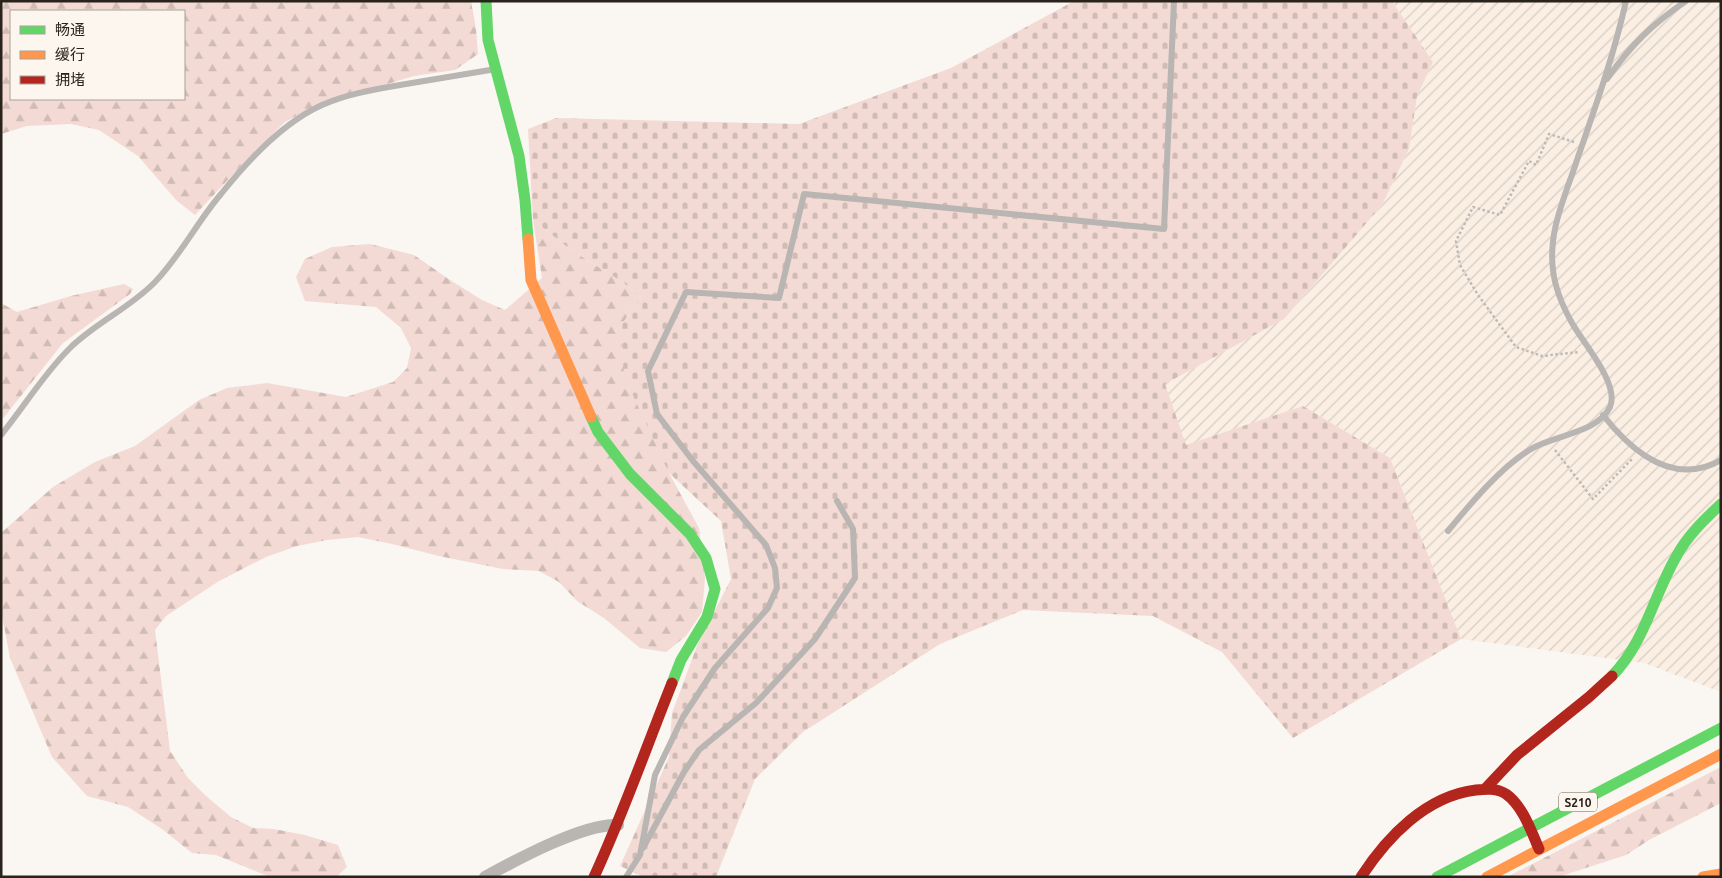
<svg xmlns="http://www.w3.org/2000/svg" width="1722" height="878" font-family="Ubuntu,'Noto Sans SC',sans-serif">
	<defs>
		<pattern id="industrial-furrows" width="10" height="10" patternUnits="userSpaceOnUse" patternTransform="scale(1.25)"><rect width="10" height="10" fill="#fbefe3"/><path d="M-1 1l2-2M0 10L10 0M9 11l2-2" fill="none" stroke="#d7cdc2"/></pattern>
		<pattern id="forest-firs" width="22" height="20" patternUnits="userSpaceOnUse" patternTransform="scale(1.25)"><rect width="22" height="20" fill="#f3dad4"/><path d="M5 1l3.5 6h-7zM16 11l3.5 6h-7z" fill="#d0bbb5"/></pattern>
		<pattern id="cemetery-stones" width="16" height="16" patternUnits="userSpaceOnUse" patternTransform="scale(1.25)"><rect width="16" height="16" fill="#f3dad4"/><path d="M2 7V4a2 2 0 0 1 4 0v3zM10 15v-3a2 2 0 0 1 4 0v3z" fill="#d0bbb5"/></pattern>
	</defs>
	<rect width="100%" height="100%" fill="#faf6f2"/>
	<path fill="url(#industrial-furrows)" d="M 1392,1 L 1721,1 L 1721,692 L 1644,663 L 1461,639 L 1390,458 L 1303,406 L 1186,446 L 1164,384 L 1284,319 L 1382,205 L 1409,149 L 1417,96 L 1433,62 Z"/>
	<path fill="url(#forest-firs)" fill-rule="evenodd" d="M 1,1 L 471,1 L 476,29 L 478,54 L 455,70 L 414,76 L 315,106 L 285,122 L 255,151 L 195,215 L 177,201 L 138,156 L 99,130 L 71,124 L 27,126 L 1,134 ZM 11,11 L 184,11 L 184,99 L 11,99 Z
		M 533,220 L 570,249 L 624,283 L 642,298 L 621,325 L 669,473 L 699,528 L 705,578 L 702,612 L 686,636 L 666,652 L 640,648 L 604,618 L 577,601 L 559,582 L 539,571 L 503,569 L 439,556 L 392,544 L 358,537 L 327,540 L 297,546 L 266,557 L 219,581 L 166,616 L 155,630 L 170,751 L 188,778 L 206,796 L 231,817 L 253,828 L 274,829 L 305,835 L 338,845 L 347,867 L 336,877 L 270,877 L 216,855 L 192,853 L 162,829 L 128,807 L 87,796 L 52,757 L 10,658 L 1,610 L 1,533 L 53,487 L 95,462 L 135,446 L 199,400 L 227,388 L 267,383 L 346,397 L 393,382 L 407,368 L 411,348 L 401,328 L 376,307 L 305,301 L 296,277 L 305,259 L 332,247 L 370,244 L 414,255 L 450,280 L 482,300 L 505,310 L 542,278 Z
		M 124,284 L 133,289 L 130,294 L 63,343 L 1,421 L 1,303 L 17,312 L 71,296 Z
		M 1721,767 L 1721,803 L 1649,840 L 1626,855 L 1558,877 L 1507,877 Z"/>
	<path fill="url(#cemetery-stones)" d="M 1074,1 L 1392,1 L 1433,62 L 1417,96 L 1409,149 L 1382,205 L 1284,319 L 1165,384 L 1186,445 L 1303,406 L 1390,458 L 1461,639 L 1293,738 L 1222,652 L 1153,616 L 1023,610 L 940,644 L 803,732 L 755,779 L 716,877 L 644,877 L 620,866 L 669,757 L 672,713 L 697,646 L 731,579 L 721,521 L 669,473 L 624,376 L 621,325 L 642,298 L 624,283 L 570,249 L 533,220 L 528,129 L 556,118 L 799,124 L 951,68 Z"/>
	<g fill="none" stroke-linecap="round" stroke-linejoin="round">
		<path stroke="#bebab7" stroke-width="2.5" stroke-dasharray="2.5 2.5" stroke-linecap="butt" d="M 1574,142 L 1549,134 L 1536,165 L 1529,161 L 1500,215 L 1473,207 L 1456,241 L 1460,265 L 1478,295 L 1516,347 L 1542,356 L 1580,352
			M 1555,450 L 1593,499 L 1633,458"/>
		<path stroke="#b9b5b3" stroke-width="6" d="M 1607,79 C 1631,45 1651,25 1686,1
			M 1603,415 C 1632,452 1673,487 1721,460
			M 1,435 C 24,407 43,375 69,349 C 95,323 130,308 155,282 C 181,255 197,222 221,194 C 248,160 282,123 322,105 C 349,93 378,89 406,84 C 436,79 466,74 496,69
			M 1448,531 C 1471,503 1500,468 1531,449 C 1554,435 1598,433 1610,407 C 1620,384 1583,343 1572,323 C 1563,307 1555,288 1553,270 C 1548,231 1565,197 1577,160 C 1595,108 1614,55 1626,1
			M 643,848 L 684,772 L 699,750 L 756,703 L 815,639 L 855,578 L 853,529 L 837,501
			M 626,877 L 640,855 L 655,775 L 683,717 L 715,668 L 768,608 L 777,588 L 775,568 L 766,545 L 693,461 L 657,414 L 648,371 L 686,292 L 779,298 L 804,194 L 1164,229 L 1174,1"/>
		<path stroke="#b9b5b3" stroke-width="12" d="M 485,877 C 516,860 584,823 618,825"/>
		<path stroke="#63d668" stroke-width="11" d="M 486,1 L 488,40 L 519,156 L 525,200 L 528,239
			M 591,417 L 598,432 L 630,474 L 690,534 L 706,558 L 715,589 L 707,617 L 681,660 L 672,683
			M 1612,676 C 1645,642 1653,597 1676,557 C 1687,536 1704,520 1721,504
			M 1437,877 L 1721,728"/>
		<path stroke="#ff974d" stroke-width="11" d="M 528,239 L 531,280 L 591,417
			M 1487,877 L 1721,754
			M 1703,877 L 1721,874"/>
		<path stroke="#b3261e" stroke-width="11" d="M 1485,789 L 1517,755 L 1589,697 L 1612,676
			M 594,877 C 623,814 646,748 672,683
			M 1361,877 C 1387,837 1426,796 1476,790 C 1486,789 1497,788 1506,794 C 1523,806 1531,831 1539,849"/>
	</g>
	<g text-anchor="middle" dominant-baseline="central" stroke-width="4.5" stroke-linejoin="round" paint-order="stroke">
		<rect fill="#fdf6ef" stroke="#69625b" stroke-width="1" x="1559" y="792.5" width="38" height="19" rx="4"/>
		<g font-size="12" font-weight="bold" fill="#29231c">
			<text x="1578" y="802">S210</text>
		</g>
	</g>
	<rect width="1722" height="878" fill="none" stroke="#29231c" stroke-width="5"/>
	<rect x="10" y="10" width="175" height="90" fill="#fdf6ef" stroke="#a8a29b"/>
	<rect x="20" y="26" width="25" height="8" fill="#63d668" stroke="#a8a29b"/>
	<text x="55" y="35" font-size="15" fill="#29231c">畅通</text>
	<rect x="20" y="51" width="25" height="8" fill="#ff974d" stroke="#a8a29b"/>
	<text x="55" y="60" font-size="15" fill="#29231c">缓行</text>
	<rect x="20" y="76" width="25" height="8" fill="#b3261e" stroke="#a8a29b"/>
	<text x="55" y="85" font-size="15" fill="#29231c">拥堵</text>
</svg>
